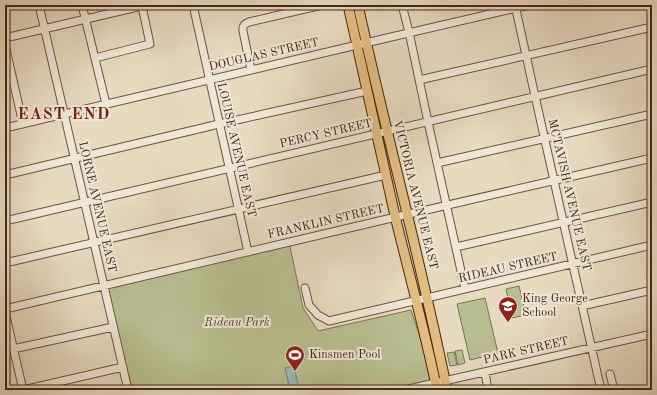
<svg xmlns="http://www.w3.org/2000/svg" width="657" height="395" font-family="'Old Standard TT',serif">
	<rect width="100%" height="100%" fill="#e6dac0"/>
	<filter id="stains"><feTurbulence type="fractalNoise" baseFrequency=".005" numOctaves="4"/><feColorMatrix values="0 0 0 0 .2 0 0 0 0 .09 0 0 0 0 .02 0 0 0 .5 -.17"/></filter>
	<radialGradient id="worn" r=".72"><stop offset=".6" stop-color="#630" stop-opacity="0"/><stop offset="1" stop-color="#630" stop-opacity=".3"/></radialGradient>
	<path fill="#b8be90" stroke="#7f7252" d="M 289,242 L 303,308 L 318,331 L 411,310 L 435,383 L 404,390 L 128,390 L 104,285 Z
		M 519,286 L 526,315 L 512,318 L 506,289 Z
		M 485,298 L 498,353 L 470,360 L 457,304 Z
		M 462,350 L 465,363 L 458,365 L 455,351 Z
		M 454,352 L 457,365 L 450,366 L 447,353 Z"/>
	<path fill="#97bab9" stroke="#777f77" d="M 294,366 L 299,390 L 290,390 L 285,368 Z"/>
	<g fill="none" stroke-linecap="round" stroke-linejoin="round">
		<g stroke="#6e5440" stroke-width="9">
			<path id="minor" d="M 39,5 L 128,390
				M 82,5 L 106,104
				M 193,5 L 248,252
				M 402,5 L 409,32 L 428,122 L 465,289
				M 515,5 L 535,96 L 601,390
				M 5,38 L 146,5
				M 5,45 L 23,124
				M 95,58 L 150,44 L 142,6
				M 251,70 L 243,31 C 242,26 244,24 249,22 L 322,5
				M 419,80 L 652,27
				M 5,128 L 374,41 L 529,5
				M 437,163 L 652,114
				M 5,175 L 219,124 L 367,91
				M 5,221 L 652,69
				M 456,247 L 652,202
				M 5,263 L 386,175
				M 305,288 L 309,305 L 318,315 L 329,321 L 652,245
				M 582,306 L 652,290
				M 5,309 L 396,217 L 652,158
				M 5,312 L 23,390
				M 13,349 L 113,327
				M 485,372 L 488,390
				M 610,374 L 614,390
				M 23,390 L 123,367
				M 404,390 L 652,334"/>
		</g>
		<g stroke="#462715" stroke-width="11">
			<path id="major" d="M 348,5 C 364,75 379,146 395,216 C 409,274 425,331 437,390
				M 358,5 C 386,134 421,261 447,390"/>
		</g>
		<use href="#minor" stroke="#efe7d6" stroke-width="7"/>
		<use href="#major" stroke="#e3bd80" stroke-width="9"/>
	</g>
	<defs>
		<g id="school-pin" transform="scale(1)"><path d="M0 17L-7.5 6A9.5 9.5 0 1 1 7.5 6Z" fill="#8f2418" stroke="#efe7d6"/><path d="M0-5L7-2L0 1L-7-2ZM-4 1L0 2.5L4 1V4Q0 6-4 4Z" fill="#fff"/></g>
		<g id="stadium-pin" transform="scale(1)"><path d="M0 17L-7.5 6A9.5 9.5 0 1 1 7.5 6Z" fill="#8f2418" stroke="#efe7d6"/><path d="M0-5a6.5 5 0 1 0 0 10a6.5 5 0 1 0 0-10ZM-3.5-1.8h7v3.6h-7Z" fill="#fff"/></g>
	</defs>
	<g fill-rule="evenodd">
		<use href="#school-pin" x="508" y="306"/>
		<use href="#stadium-pin" x="295" y="355"/>
	</g>
	<g text-anchor="middle" dominant-baseline="central" stroke-width="4" stroke-linejoin="round" paint-order="stroke">
		<g font-size="12" fill="#462715" stroke="#efe7d6">
			<text transform="translate(264 55) rotate(-13)">DOUGLAS STREET</text>
			<text transform="translate(326 134) rotate(-13)">PERCY STREET</text>
			<text transform="translate(236 150) rotate(77)">LOUISE AVENUE EAST</text>
			<text transform="translate(415 195) rotate(76)">VICTORIA AVENUE EAST</text>
			<text transform="translate(569 195) rotate(77)">MCTAVISH AVENUE EAST</text>
			<text transform="translate(97 207) rotate(77)">LORNE AVENUE EAST</text>
			<text transform="translate(326 222) rotate(-13)">FRANKLIN STREET</text>
			<text transform="translate(508 268) rotate(-13)">RIDEAU STREET</text>
			<text transform="translate(526 351) rotate(-13)">PARK STREET</text>
		</g>
		<g font-size="12" fill="#462715" stroke="#efe7d6" text-anchor="start">
			<text x="522" y="299">King George<tspan x="522" dy="14">School</tspan></text>
			<text x="309" y="355">Kinsmen Pool</text>
		</g>
		<g font-size="12" font-style="italic" fill="#5d452e" stroke="#efe7d6">
			<text x="237" y="323">Rideau Park</text>
		</g>
		<g font-size="16" font-weight="bold" letter-spacing="1" fill="#7a1f14" stroke="#efe7d6">
			<text x="64" y="115">EAST END</text>
		</g>
	</g>
	<rect width="657" height="395" fill="none" stroke="#e6dac0" stroke-width="20"/>
	<rect x="6" y="6" width="645" height="383" fill="none" stroke="#462715" stroke-width="2"/>
	<rect x="10" y="10" width="637" height="375" fill="none" stroke="#462715"/>
	<rect width="100%" height="100%" filter="url(#stains)"/>
	<rect width="100%" height="100%" fill="url(#worn)"/>
</svg>
